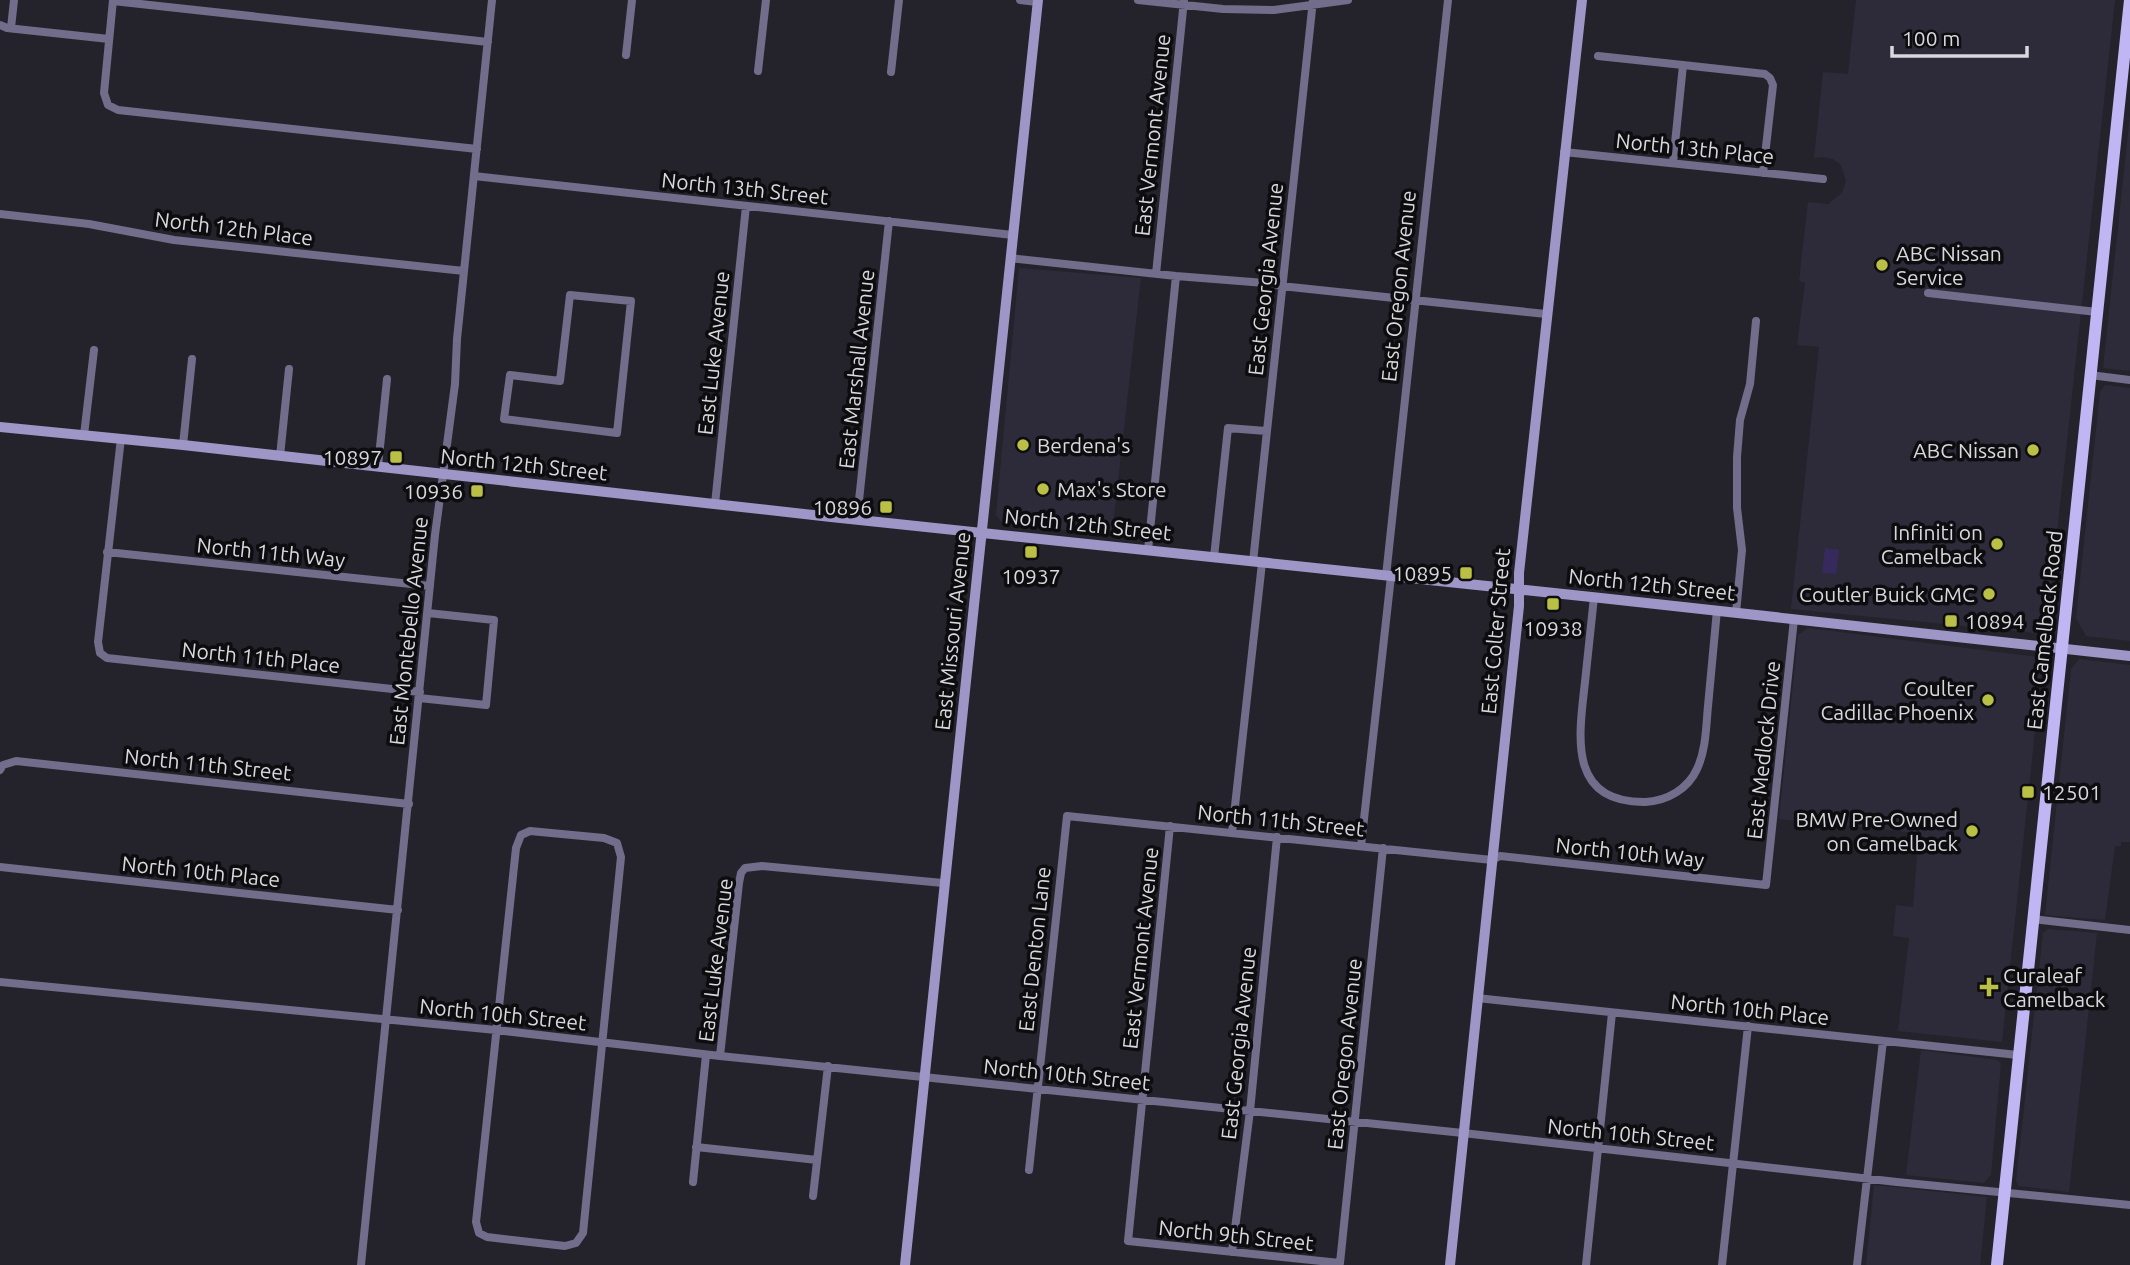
<svg xmlns="http://www.w3.org/2000/svg" width="2130" height="1265" font-family="Ubuntu,sans-serif">
	<rect width="100%" height="100%" fill="#24232b"/>
	<path fill="#2d2b39" d="M 1856,0 L 2115,0 L 2046,634 L 1791,609 L 1819,347 L 1797,345 L 1805,283 L 1799,281 L 1808,202 L 1828,204 L 1842,193 L 1846,181 L 1841,165 L 1833,159 L 1822,157 L 1814,158 L 1823,72 L 1848,74 Z
		M 2130,115 L 2130,371 L 2103,368 Z
		M 1019,268 L 1141,278 L 1112,534 L 1004,525 L 996,515 Z
		M 2105,385 L 2130,388 L 2130,641 L 2086,636 L 2076,618 L 2100,392 Z
		M 1808,628 L 2037,657 L 2042,665 L 2002,1042 L 1898,1031 L 1909,938 L 1893,936 L 1896,905 L 1913,907 L 1919,833 L 1779,819 L 1798,635 Z
		M 2079,659 L 2130,665 L 2130,842 L 2121,842 L 2121,846 L 2115,846 L 2105,920 L 2045,915 L 2071,669 Z
		M 2048,929 L 2097,933 L 2069,1192 L 2019,1186 L 2016,1181 L 2043,933 Z
		M 1921,1050 L 1997,1060 L 2001,1063 L 1991,1175 L 1984,1183 L 1906,1175 Z
		M 1874,1185 L 1987,1197 L 1980,1265 L 1866,1265 Z"/>
	<path fill="#362a5d" d="M 1825,548 L 1839,550 L 1836,574 L 1822,573 Z"/>
	<g fill="none" stroke-linecap="round" stroke-linejoin="round">
		<path stroke="#716d8b" stroke-width="8" d="M 113,0 L 104,93 L 108,105 L 118,110 L 477,149
			M 1020,0 L 1037,2
			M 1138,0 L 1223,9 L 1274,10 L 1348,0
			M 113,1 L 488,42
			M 0,25 L 7,28 L 109,39
			M 11,28 L 14,0
			M 626,55 L 632,0
			M 1598,56 L 1683,65
			M 758,71 L 766,0
			M 891,72 L 899,0
			M 1564,152 L 1823,179
			M 1673,163 L 1683,65 L 1765,74 L 1770,78 L 1773,85 L 1763,173
			M 474,176 L 1013,235
			M 0,214 L 89,224 L 174,240 L 464,271
			M 1010,258 L 1176,276 L 1265,283 L 1281,286 L 1546,314
			M 1156,274 L 1184,0
			M 1928,293 L 2097,312
			M 570,295 L 631,301 L 617,433 L 504,419 L 510,375 L 560,381 Z
			M 2090,375 L 2130,380
			M 84,435 L 94,350
			M 121,438 L 98,642 L 100,653 L 107,658 L 420,692
			M 183,445 L 192,359
			M 280,456 L 289,369
			M 378,466 L 387,379
			M 715,504 L 746,206
			M 857,519 L 889,221
			M 1148,550 L 1176,276
			M 107,552 L 430,586
			M 1214,557 L 1228,428 L 1266,431
			M 1253,562 L 1313,0
			M 1386,576 L 1448,0
			M 1594,597 C 1591,625 1588,654 1585,682 C 1579,735 1567,803 1645,802 C 1667,801 1688,789 1697,769 C 1706,750 1706,727 1708,706 C 1711,674 1714,642 1717,610
			M 1736,613 L 1742,550 L 1737,508 L 1737,457 L 1740,420 L 1750,384 L 1756,321
			M 419,698 L 486,705 L 494,620 L 428,613
			M 0,770 L 3,765 L 16,761 L 409,804
			M 1170,826 L 1128,1241 L 1340,1263 L 1383,848
			M 530,831 L 604,838 L 617,843 L 621,857 L 583,1233 L 576,1243 L 565,1246 L 487,1237 L 479,1233 L 476,1222 L 516,848 L 521,835 Z
			M 1232,833 L 1262,563
			M 1361,846 L 1391,576
			M 0,867 L 398,910
			M 2032,919 L 2130,930
			M 0,982 L 496,1030 L 720,1056 L 1463,1133 L 1897,1182 L 2130,1205
			M 1477,998 L 2018,1055
			M 720,1056 L 739,883 L 741,873 L 745,868 L 762,866 L 943,883
			M 696,1147 L 817,1160
			M 1029,1170 L 1067,816 L 1492,860 L 1500,856 L 1766,885 L 1794,619
			M 693,1182 L 706,1055
			M 813,1196 L 828,1066
			M 1232,1252 L 1250,1111 L 1277,837
			M 361,1265 L 435,535 L 455,384 L 457,339 L 492,0
			M 1586,1265 L 1612,1013
			M 1722,1265 L 1748,1026
			M 1857,1265 L 1883,1041"/>
		<path stroke="#9e96c6" stroke-width="10" d="M 0,427 L 183,445 L 831,517 L 1601,598 L 2130,656
			M 905,1265 C 948,843 994,422 1038,0
			M 1450,1265 L 1519,606 L 1519,573 L 1582,0"/>
		<path stroke="#c0b6f4" stroke-width="12" d="M 1997,1265 L 2130,0"/>
	</g>
	<g fill="#bac045" stroke="#0d0d10" stroke-width="2.5">
		<circle cx="1882" cy="265" r="7"/>
		<circle cx="1023" cy="445" r="7"/>
		<circle cx="2033" cy="450" r="7"/>
		<rect x="389" y="450" width="14" height="14" rx="3.5"/>
		<circle cx="1043" cy="489" r="7"/>
		<rect x="470" y="484" width="14" height="14" rx="3.5"/>
		<rect x="879" y="500" width="14" height="14" rx="3.5"/>
		<circle cx="1997" cy="544" r="7"/>
		<rect x="1024" y="545" width="14" height="14" rx="3.5"/>
		<rect x="1459" y="566" width="14" height="14" rx="3.5"/>
		<circle cx="1989" cy="594" r="7"/>
		<rect x="1546" y="597" width="14" height="14" rx="3.5"/>
		<rect x="1944" y="614" width="14" height="14" rx="3.5"/>
		<circle cx="1988" cy="700" r="7"/>
		<rect x="2021" y="785" width="14" height="14" rx="3.5"/>
		<circle cx="1972" cy="831" r="7"/>
		<path d="M1985.5 976.5h7v7h7v7h-7v7h-7v-7h-7v-7h7z"/>
	</g>
	<g text-anchor="middle" dominant-baseline="central" stroke-width="7" stroke-linejoin="round" paint-order="stroke">
		<g font-size="21" fill="#d8d8dd" stroke="#0d0d10">
			<text transform="translate(1152 135) rotate(-84)">East Vermont Avenue</text>
			<text transform="translate(1695 148) rotate(6)">North 13th Place</text>
			<text transform="translate(745 188) rotate(6)">North 13th Street</text>
			<text transform="translate(234 228) rotate(7)">North 12th Place</text>
			<text transform="translate(1265 279) rotate(-84)">East Georgia Avenue</text>
			<text transform="translate(1398 286) rotate(-84)">East Oregon Avenue</text>
			<text transform="translate(713 353) rotate(-84)">East Luke Avenue</text>
			<text transform="translate(856 369) rotate(-84)">East Marshall Avenue</text>
			<text transform="translate(524 464) rotate(6)">North 12th Street</text>
			<text transform="translate(1088 524) rotate(6)">North 12th Street</text>
			<text transform="translate(271 552) rotate(6)">North 11th Way</text>
			<text transform="translate(1652 584) rotate(6)">North 12th Street</text>
			<text transform="translate(2044 630) rotate(-84)">East Camelback Road</text>
			<text transform="translate(408 631) rotate(-84)">East Montebello Avenue</text>
			<text transform="translate(952 631) rotate(-84)">East Missouri Avenue</text>
			<text transform="translate(1495 631) rotate(-85)">East Colter Street</text>
			<text transform="translate(261 657) rotate(6)">North 11th Place</text>
			<text transform="translate(1763 750) rotate(-84)">East Medlock Drive</text>
			<text transform="translate(208 764) rotate(6)">North 11th Street</text>
			<text transform="translate(1281 820) rotate(6)">North 11th Street</text>
			<text transform="translate(1630 852) rotate(6)">North 10th Way</text>
			<text transform="translate(201 871) rotate(6)">North 10th Place</text>
			<text transform="translate(1140 948) rotate(-84)">East Vermont Avenue</text>
			<text transform="translate(1034 949) rotate(-84)">East Denton Lane</text>
			<text transform="translate(715 960) rotate(-83)">East Luke Avenue</text>
			<text transform="translate(1750 1009) rotate(6)">North 10th Place</text>
			<text transform="translate(503 1014) rotate(6)">North 10th Street</text>
			<text transform="translate(1238 1043) rotate(-84)">East Georgia Avenue</text>
			<text transform="translate(1344 1054) rotate(-84)">East Oregon Avenue</text>
			<text transform="translate(1067 1074) rotate(6)">North 10th Street</text>
			<text transform="translate(1631 1134) rotate(6)">North 10th Street</text>
			<text transform="translate(1236 1235) rotate(6)">North 9th Street</text>
		</g>
		<g font-size="21" fill="#d8d8dd" stroke="#0d0d10" text-anchor="end">
			<text x="1896" y="253" text-anchor="start">ABC Nissan<tspan x="1896" dy="24">Service</tspan></text>
			<text x="1037" y="445" text-anchor="start">Berdena's</text>
			<text x="2019" y="450">ABC Nissan</text>
			<text x="382" y="457">10897</text>
			<text x="1057" y="489" text-anchor="start">Max's Store</text>
			<text x="463" y="491">10936</text>
			<text x="872" y="507">10896</text>
			<text x="1983" y="532">Infiniti on<tspan x="1983" dy="24">Camelback</tspan></text>
			<text x="1452" y="573">10895</text>
			<text x="1031" y="576" text-anchor="middle">10937</text>
			<text x="1975" y="594">Coutler Buick GMC</text>
			<text x="1965" y="621" text-anchor="start">10894</text>
			<text x="1553" y="628" text-anchor="middle">10938</text>
			<text x="1974" y="688">Coulter<tspan x="1974" dy="24">Cadillac Phoenix</tspan></text>
			<text x="2042" y="792" text-anchor="start">12501</text>
			<text x="1958" y="819">BMW Pre-Owned<tspan x="1958" dy="24">on Camelback</tspan></text>
			<text x="2003" y="975" text-anchor="start">Curaleaf<tspan x="2003" dy="24">Camelback</tspan></text>
		</g>
	</g>
	<path d="M1892 46v10h135v-10" fill="none" stroke="#d8d8dd" stroke-width="3.5"/>
	<text x="1902" y="46" font-size="21" fill="#d8d8dd" stroke="#0d0d10" stroke-width="5" paint-order="stroke">100 m</text>
</svg>
